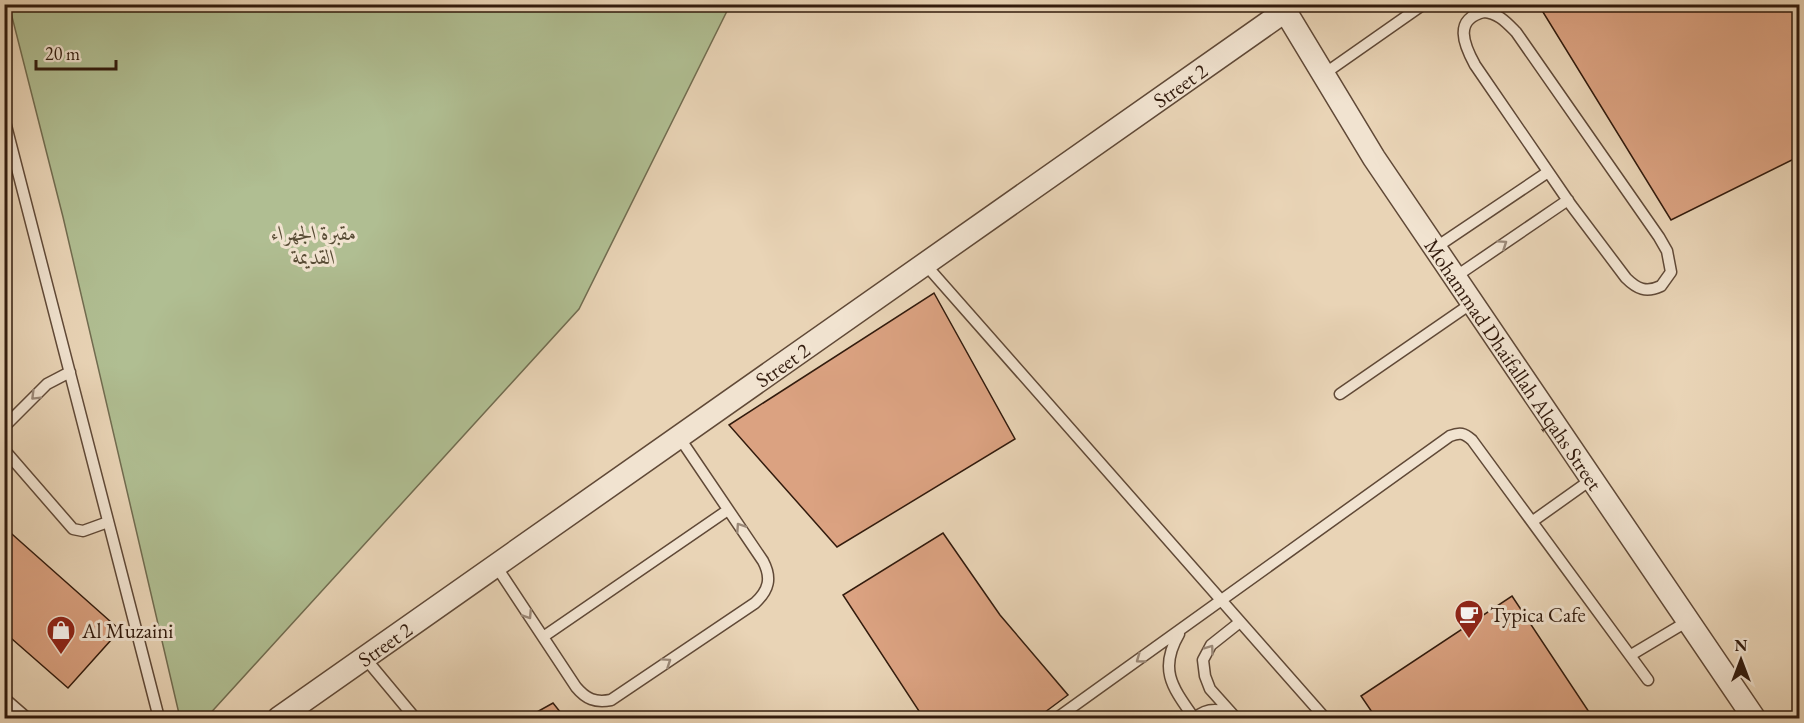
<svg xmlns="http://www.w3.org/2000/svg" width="1804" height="723" font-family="'EB Garamond',Amiri,serif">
	<rect width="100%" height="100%" fill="#e9d4b6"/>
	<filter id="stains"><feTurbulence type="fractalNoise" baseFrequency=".00333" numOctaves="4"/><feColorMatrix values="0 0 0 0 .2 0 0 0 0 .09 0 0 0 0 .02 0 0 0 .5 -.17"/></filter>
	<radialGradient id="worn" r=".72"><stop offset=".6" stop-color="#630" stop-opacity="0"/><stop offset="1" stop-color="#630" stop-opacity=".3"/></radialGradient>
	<path fill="#b0be92" stroke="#716c50" stroke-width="1.5" d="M 9,5 L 730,5 L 579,309 L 206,718 L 180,718 L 63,217 Z"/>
	<path fill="#dba281" stroke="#321b0d" stroke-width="1.5" d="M 1538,4 L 1800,4 L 1800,156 L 1671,220 Z
		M 934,293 L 1015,439 L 837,547 L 729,425 Z
		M 4,527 L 120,630 L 68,688 L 4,632 Z
		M 943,533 L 1000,615 L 1068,695 L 1037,718 L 909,718 L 919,711 L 843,595 Z
		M 1512,596 L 1593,718 L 1376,718 L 1361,696 Z
		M 553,703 L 565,718 L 526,718 Z"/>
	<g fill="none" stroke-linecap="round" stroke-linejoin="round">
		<g stroke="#604937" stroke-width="13">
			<path id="lane" d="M 1484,12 C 1498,13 1506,22 1516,32 L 1659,237 L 1667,251 L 1671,272 L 1661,286 C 1646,293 1637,289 1626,278 L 1571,205 L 1475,65 C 1464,45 1453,19 1484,12 Z
				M 1324,74 L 1424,4
				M 4,118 L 159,718
				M 1435,248 L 1548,172
				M 925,264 L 1325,718
				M 1455,277 L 1568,200
				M 1340,394 L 1472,303
				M 4,427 L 47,384 L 70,372
				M 7,453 L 73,529 L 83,531 L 108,522
				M 1533,521 L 1592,479
				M 496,566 L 576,687 C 586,699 595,703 611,700 L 755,603 C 769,590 772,578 763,561 L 679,437
				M 1179,634 C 1158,670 1173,688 1194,718
				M 543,637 L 728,510
				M 1631,655 L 1688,621
				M 365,658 L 415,718
				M 4,698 L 27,718
				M 1057,718 L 1450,436 C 1460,432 1464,433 1472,440 L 1648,680
				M 1195,718 C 1206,708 1218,708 1232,714
				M 1236,718 L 1210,689 L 1205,676 L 1203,660 L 1211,645 L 1240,622"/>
		</g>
		<g stroke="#604937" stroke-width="25">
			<g id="street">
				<path id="s1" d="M 1281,4 L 1374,158 L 1754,718"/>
				<path id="s2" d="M 279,718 L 1285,11"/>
			</g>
		</g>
		<use href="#lane" stroke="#f1e3d0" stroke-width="10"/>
		<use href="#street" stroke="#f1e3d0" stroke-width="22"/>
	</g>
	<defs><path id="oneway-chevron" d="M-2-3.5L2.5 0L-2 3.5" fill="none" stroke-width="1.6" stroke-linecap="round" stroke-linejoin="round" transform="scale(1.5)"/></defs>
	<g stroke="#9b8978">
		<use href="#oneway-chevron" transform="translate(1503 244) rotate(-34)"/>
		<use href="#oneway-chevron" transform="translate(35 396) rotate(135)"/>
		<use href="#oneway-chevron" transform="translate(740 527) rotate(-124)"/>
		<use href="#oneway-chevron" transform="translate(528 615) rotate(57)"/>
		<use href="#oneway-chevron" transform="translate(1210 649) rotate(-54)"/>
		<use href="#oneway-chevron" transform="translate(1140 659) rotate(144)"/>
		<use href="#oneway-chevron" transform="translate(667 662) rotate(-34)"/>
	</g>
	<defs>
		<g id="cafe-pin" transform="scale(1.5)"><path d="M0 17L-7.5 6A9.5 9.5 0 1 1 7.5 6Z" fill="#8f2418" stroke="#f1e3d0"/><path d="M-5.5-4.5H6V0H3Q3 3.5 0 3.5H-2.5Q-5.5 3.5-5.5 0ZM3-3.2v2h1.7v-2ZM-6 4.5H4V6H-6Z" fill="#fff"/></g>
		<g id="shop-pin" transform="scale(1.5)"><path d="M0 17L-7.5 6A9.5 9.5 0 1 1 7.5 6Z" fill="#8f2418" stroke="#f1e3d0"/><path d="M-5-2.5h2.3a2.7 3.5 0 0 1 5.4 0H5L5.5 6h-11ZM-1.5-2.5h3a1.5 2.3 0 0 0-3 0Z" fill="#fff"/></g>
	</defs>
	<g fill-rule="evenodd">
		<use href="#cafe-pin" x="1469" y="614"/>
		<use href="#shop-pin" x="61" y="630"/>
	</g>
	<g text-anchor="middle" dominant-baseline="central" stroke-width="6" stroke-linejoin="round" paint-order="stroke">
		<g font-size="21" fill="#321b0d" stroke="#f1e3d0">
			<text stroke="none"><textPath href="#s2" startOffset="1101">Street 2</textPath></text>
			<text stroke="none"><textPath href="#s1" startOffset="429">Mohammad Dhaifallah Alqahs Street</textPath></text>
			<text stroke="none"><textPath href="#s2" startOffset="615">Street 2</textPath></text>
			<text stroke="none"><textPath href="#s2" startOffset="129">Street 2</textPath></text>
		</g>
		<g font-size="21" font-style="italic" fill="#584c35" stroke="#f1e3d0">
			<text x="314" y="232">مقبرة الجهراء<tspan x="314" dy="24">القديمة</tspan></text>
		</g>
		<g font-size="21" fill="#321b0d" stroke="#f1e3d0" text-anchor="start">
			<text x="1490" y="614">Typica Cafe</text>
			<text x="82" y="630">Al Muzaini</text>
		</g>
	</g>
	<rect width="1804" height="723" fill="none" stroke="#e9d4b6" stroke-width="24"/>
	<rect x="6" y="6" width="1792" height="711" fill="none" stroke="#321b0d" stroke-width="3"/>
	<rect x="12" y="12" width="1780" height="699" fill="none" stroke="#321b0d" stroke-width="1.5"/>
	<g transform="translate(1741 660)" stroke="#f1e3d0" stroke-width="4.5" paint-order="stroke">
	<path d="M0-4.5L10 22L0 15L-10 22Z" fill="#321b0d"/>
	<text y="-9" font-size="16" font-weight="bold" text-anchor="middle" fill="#321b0d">N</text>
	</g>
	<path d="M36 60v9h80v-9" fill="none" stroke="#321b0d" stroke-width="3"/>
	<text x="45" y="60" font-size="18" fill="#321b0d" stroke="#f1e3d0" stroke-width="4.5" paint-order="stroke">20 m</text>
	<rect width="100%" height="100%" filter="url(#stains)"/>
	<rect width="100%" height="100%" fill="url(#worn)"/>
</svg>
